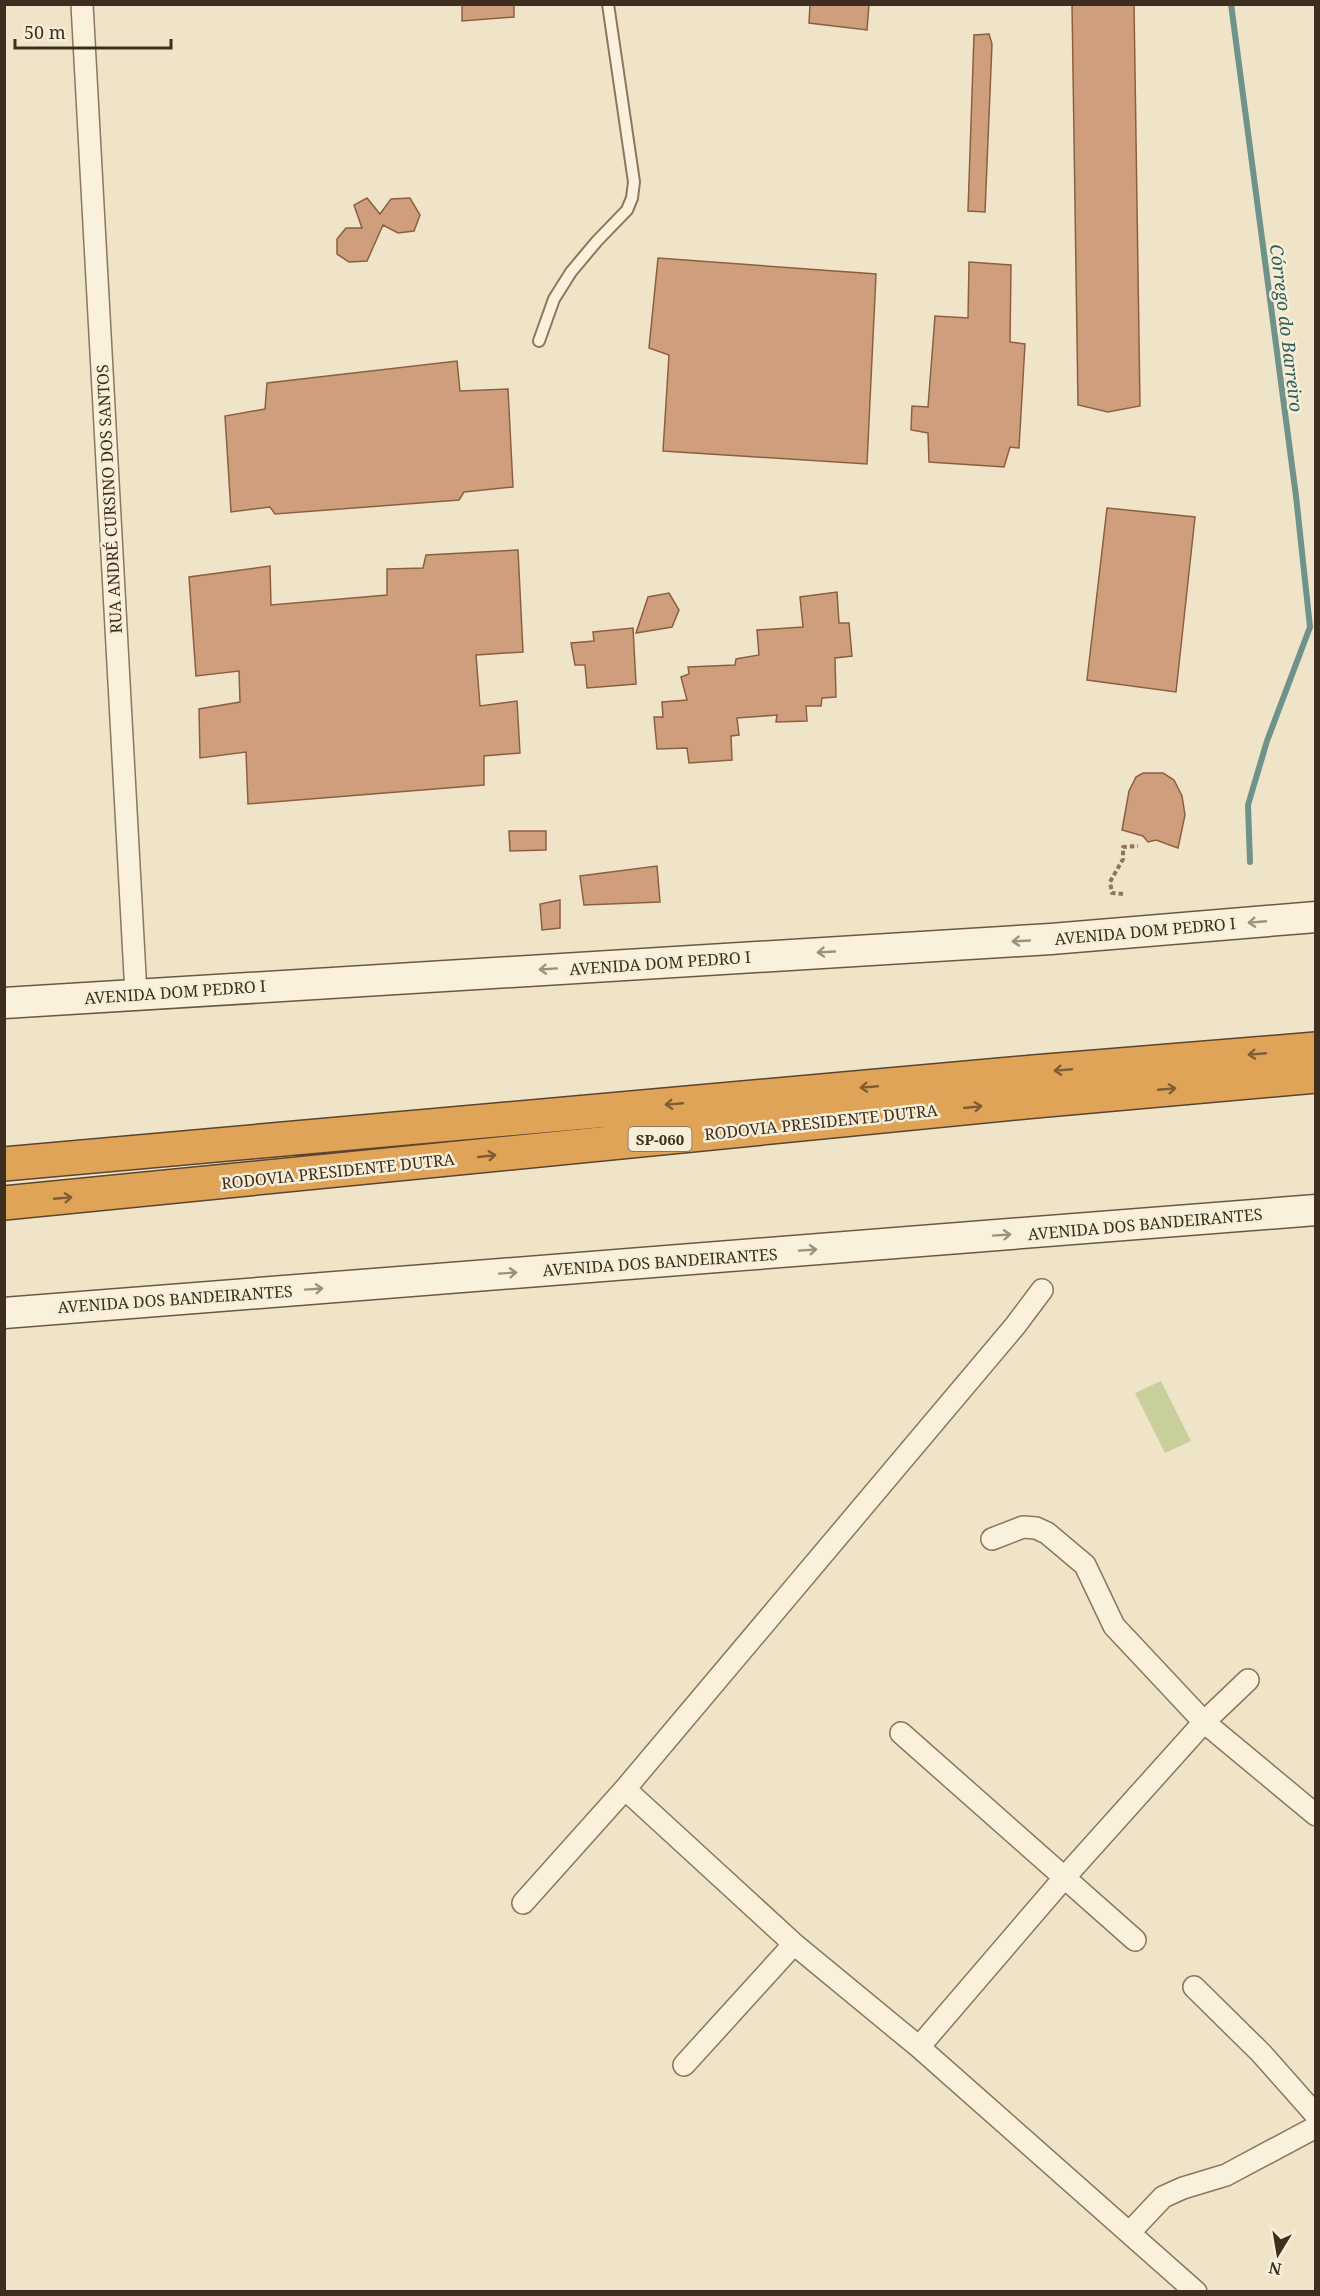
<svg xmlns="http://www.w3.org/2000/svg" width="1320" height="2296" font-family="'Noto Serif',serif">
	<rect width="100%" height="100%" fill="#f0e4c8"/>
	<path fill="#c9cf9b" d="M 1161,1381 L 1191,1441 L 1165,1453 L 1135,1393 Z"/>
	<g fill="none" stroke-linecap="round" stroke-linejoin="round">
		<path stroke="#6f938a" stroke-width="6" d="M 1231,4 L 1296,496 L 1310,627 L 1267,741 L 1248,805 L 1250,862"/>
	</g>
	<path fill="#cf9f7d" stroke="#8d5f41" stroke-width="1.5" d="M 462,4 L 514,4 L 514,17 L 462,21 Z
		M 810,4 L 869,4 L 867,30 L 809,23 Z
		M 1072,4 L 1134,4 L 1140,406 L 1108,412 L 1078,405 Z
		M 989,34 L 992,44 L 985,212 L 968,211 L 974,35 Z
		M 367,198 L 380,214 L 391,199 L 410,198 L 420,215 L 414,231 L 398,233 L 383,225 L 367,261 L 349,262 L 337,254 L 337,239 L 346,228 L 362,228 L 354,205 Z
		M 658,258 L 876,274 L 867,464 L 663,451 L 669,355 L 649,348 Z
		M 969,262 L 1011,265 L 1010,342 L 1025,344 L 1019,448 L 1010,447 L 1004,467 L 929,462 L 928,433 L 911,430 L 912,406 L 928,407 L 935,316 L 968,318 Z
		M 457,361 L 460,391 L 508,389 L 513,487 L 464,492 L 459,500 L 275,514 L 270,507 L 231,512 L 225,416 L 265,409 L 267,383 Z
		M 1107,508 L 1195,517 L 1176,692 L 1087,680 Z
		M 518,550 L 523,652 L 476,655 L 480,706 L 517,701 L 520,753 L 484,756 L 484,785 L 248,804 L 246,752 L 200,758 L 199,709 L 240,702 L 239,671 L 196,676 L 189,577 L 270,566 L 271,605 L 387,595 L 387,569 L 423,568 L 426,555 Z
		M 837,592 L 839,623 L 849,623 L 852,656 L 835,658 L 836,697 L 822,698 L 821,706 L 806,706 L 807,721 L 776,722 L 777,715 L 737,718 L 739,735 L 731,736 L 732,760 L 689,763 L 687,748 L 657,749 L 654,717 L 663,717 L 662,702 L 687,700 L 681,677 L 689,674 L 688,667 L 735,665 L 736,659 L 759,655 L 757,630 L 803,627 L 800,597 Z
		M 669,593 L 679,610 L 672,627 L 636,633 L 648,597 Z
		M 633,628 L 636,684 L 587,688 L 585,665 L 575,665 L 571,643 L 594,641 L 593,632 Z
		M 1143,773 L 1163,773 L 1174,780 L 1182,796 L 1185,815 L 1178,848 L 1156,840 L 1148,842 L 1143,836 L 1122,830 L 1129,791 L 1136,777 Z
		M 509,831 L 546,831 L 546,850 L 510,851 Z
		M 657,866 L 660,902 L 584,905 L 580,876 Z
		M 560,900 L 560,928 L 542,930 L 540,904 Z"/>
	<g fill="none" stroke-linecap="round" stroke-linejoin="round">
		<g stroke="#8d765c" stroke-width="14">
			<path id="lane" d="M 539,341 L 554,299 L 571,272 L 597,241 L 627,210 L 632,198 L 634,182 L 608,4"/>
		</g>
		<g stroke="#8d765c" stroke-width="24">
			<path id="street" d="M 82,4 L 136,994
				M 992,1539 L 1023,1527 L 1036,1528 L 1047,1533 L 1085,1565 L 1114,1626 L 1204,1722 L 1316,1815
				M 901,1733 L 1135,1940
				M 625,1789 L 794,1944 L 919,2047 L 1196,2292
				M 523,1903 L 625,1789 L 1015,1326 L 1042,1290
				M 1194,1987 L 1261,2053 L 1316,2115
				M 919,2047 L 1064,1878 L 1204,1722 L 1248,1680
				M 684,2065 L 794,1944
				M 1130,2232 L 1163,2197 L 1183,2188 L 1226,2175 L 1316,2127"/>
		</g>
		<g stroke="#6f573f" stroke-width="33">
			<path id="secondary" d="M 4,1003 L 1051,939 L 1316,917
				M 4,1313 L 1316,1210"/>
		</g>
		<g stroke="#5b4430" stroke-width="36">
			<path id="highway" d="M 4,1164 L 1034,1072 L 1316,1049
				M 4,1203 L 1035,1101 L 1316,1076"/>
		</g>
		<path stroke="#8d765c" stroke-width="4" stroke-dasharray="4.5 3" stroke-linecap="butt" d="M 1123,894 L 1112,893 L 1110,882 L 1123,859 L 1123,847 L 1138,846"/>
		<use href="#lane" stroke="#faf1dc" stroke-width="10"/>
		<use href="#street" stroke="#faf1dc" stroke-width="21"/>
		<use href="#secondary" stroke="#faf1dc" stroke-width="30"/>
		<use href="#highway" stroke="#e0a458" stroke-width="33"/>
	</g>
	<defs><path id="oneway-shaft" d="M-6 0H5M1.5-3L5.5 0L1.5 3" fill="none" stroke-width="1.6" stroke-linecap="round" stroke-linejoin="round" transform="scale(1.5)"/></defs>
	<g stroke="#9c907e">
		<use href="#oneway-shaft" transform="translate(1257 922) rotate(175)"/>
		<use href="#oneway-shaft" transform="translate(1021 941) rotate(177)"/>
		<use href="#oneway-shaft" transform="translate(826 952) rotate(177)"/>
		<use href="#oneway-shaft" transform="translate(548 969) rotate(176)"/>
		<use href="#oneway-shaft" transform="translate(1002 1235) rotate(-4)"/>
		<use href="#oneway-shaft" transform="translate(808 1250) rotate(-4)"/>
		<use href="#oneway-shaft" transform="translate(508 1273) rotate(-4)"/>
		<use href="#oneway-shaft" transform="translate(314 1289) rotate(-4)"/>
	</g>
	<g stroke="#7e5d36">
		<use href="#oneway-shaft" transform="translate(1257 1054) rotate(175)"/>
		<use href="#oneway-shaft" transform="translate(1063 1070) rotate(175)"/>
		<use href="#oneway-shaft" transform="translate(869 1087) rotate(175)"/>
		<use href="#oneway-shaft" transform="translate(1167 1089) rotate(-5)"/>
		<use href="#oneway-shaft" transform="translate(674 1104) rotate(175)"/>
		<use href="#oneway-shaft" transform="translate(973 1107) rotate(-6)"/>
		<use href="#oneway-shaft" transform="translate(487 1156) rotate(-6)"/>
		<use href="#oneway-shaft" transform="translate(63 1198) rotate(-5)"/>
	</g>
	<g text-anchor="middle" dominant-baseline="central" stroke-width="5" stroke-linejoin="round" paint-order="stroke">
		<rect fill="#f7eed8" stroke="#756857" stroke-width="1.5" x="628.5" y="1127" width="63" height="24" rx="4.5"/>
		<g font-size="15" font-weight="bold" fill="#3d2e20">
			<text x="660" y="1139">SP-060</text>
		</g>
		<g font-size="16" fill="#3d2e20" stroke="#f7eed8">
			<text transform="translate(109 499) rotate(-93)">RUA ANDRÉ CURSINO DOS SANTOS</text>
			<text transform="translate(1145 931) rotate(-5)">AVENIDA DOM PEDRO I</text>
			<text transform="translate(660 963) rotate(-4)">AVENIDA DOM PEDRO I</text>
			<text transform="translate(175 992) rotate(-4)">AVENIDA DOM PEDRO I</text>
			<text transform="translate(821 1122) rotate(-6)">RODOVIA PRESIDENTE DUTRA</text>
			<text transform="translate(338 1171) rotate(-6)">RODOVIA PRESIDENTE DUTRA</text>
			<text transform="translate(1145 1224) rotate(-5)">AVENIDA DOS BANDEIRANTES</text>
			<text transform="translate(660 1262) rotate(-4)">AVENIDA DOS BANDEIRANTES</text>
			<text transform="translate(175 1299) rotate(-4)">AVENIDA DOS BANDEIRANTES</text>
		</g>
		<g font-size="18" font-style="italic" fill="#2f5d5a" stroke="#f7eed8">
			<text transform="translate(1287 328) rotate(83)">Córrego do Barreiro</text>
		</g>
	</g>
	<rect width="1320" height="2296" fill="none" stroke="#3d2e20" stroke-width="12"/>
	<g transform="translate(1278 2254) rotate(191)" stroke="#f7eed8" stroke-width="4.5" paint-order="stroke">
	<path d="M0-4.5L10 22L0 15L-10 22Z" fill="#3d2e20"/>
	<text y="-9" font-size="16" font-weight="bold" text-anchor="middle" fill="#3d2e20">N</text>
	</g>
	<path d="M15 39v9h156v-9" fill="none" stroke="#3d2e20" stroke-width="3"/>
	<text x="24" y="39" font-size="18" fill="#3d2e20" stroke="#f7eed8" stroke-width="4.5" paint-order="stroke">50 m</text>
</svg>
